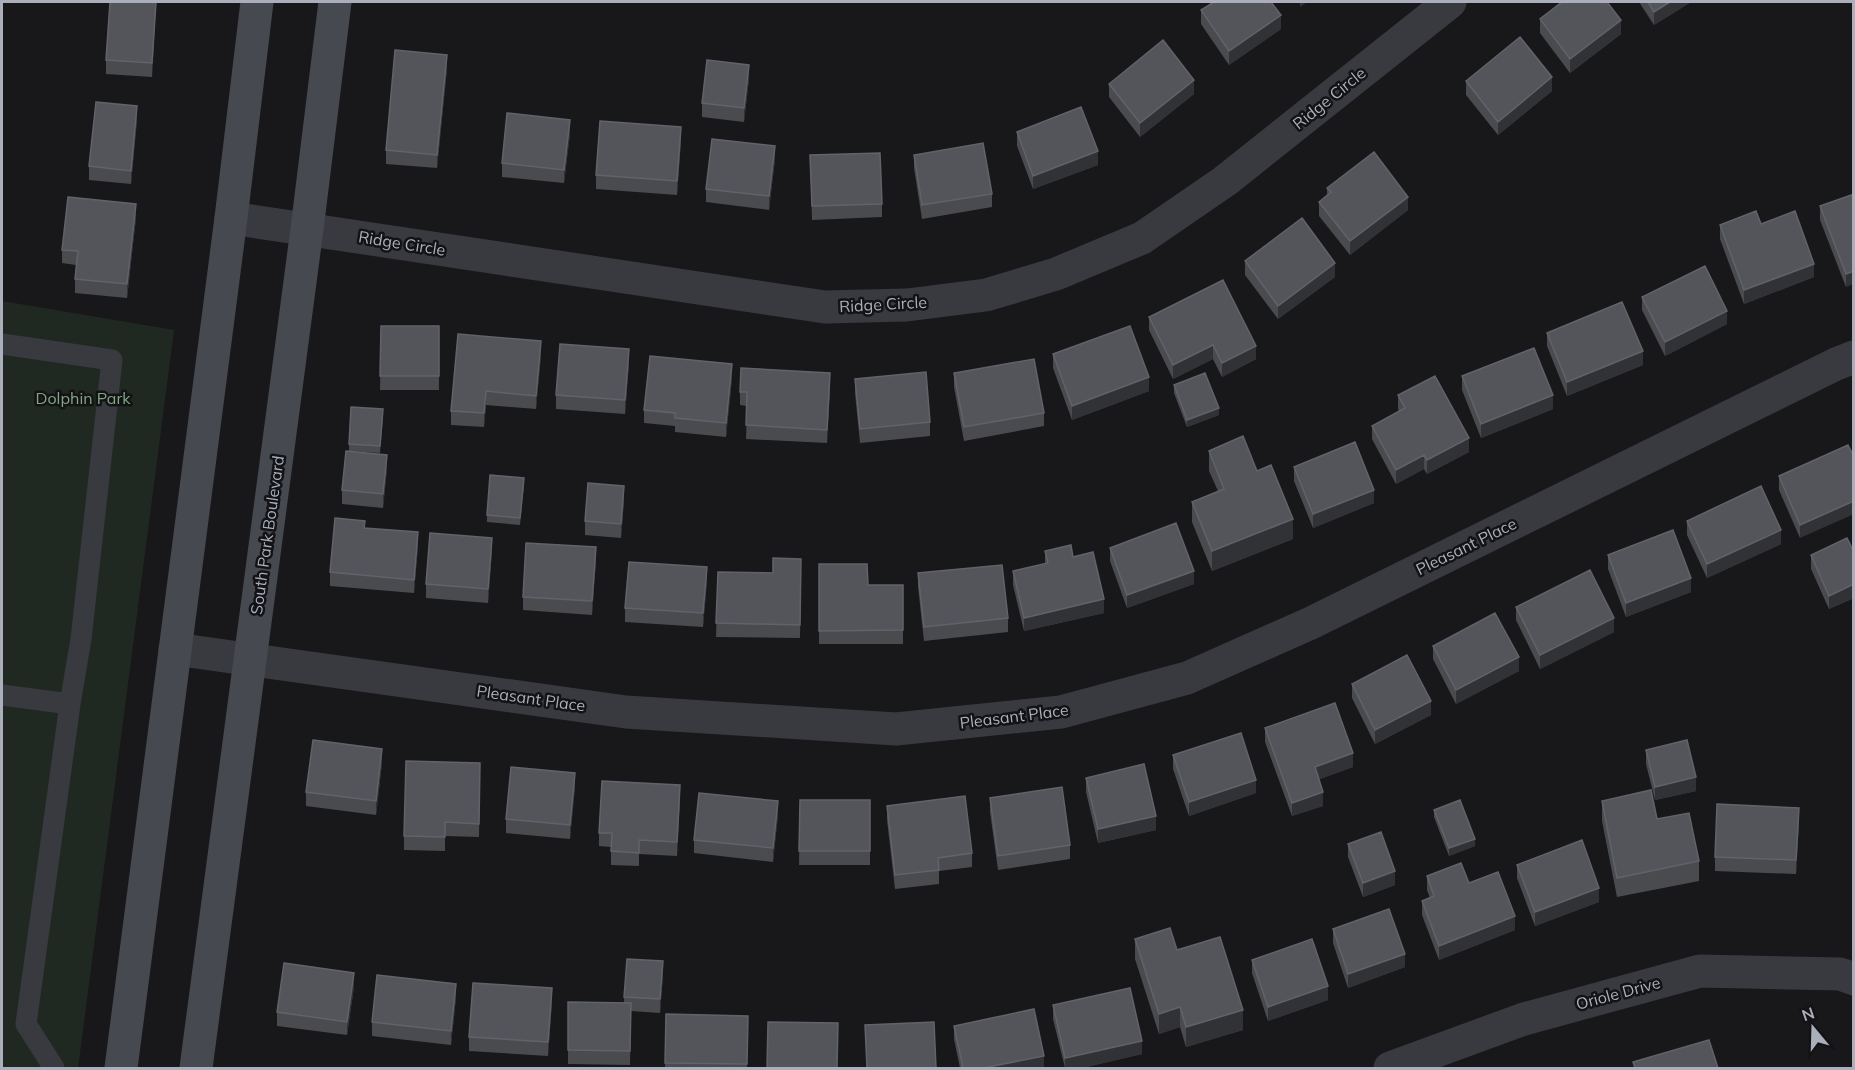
<svg xmlns="http://www.w3.org/2000/svg" width="1855" height="1070" font-family="Mulish,sans-serif">
	<rect width="100%" height="100%" fill="#18181a"/>
	<path fill="#202921" d="M 2,301 L 174,330 L 78,1068 L 2,1068 Z"/>
	<g fill="none" stroke-linecap="round" stroke-linejoin="round">
		<path stroke="#393a40" stroke-width="21" d="M 2,344 L 112,360 L 81,639 L 70,704 L 26,1024 L 54,1068
			M 2,695 L 70,704"/>
		<path stroke="#393a40" stroke-width="33" d="M 231,218 L 825,307 L 907,305 L 986,295 L 1056,274 L 1142,238 L 1225,181 L 1450,2
			M 175,649 L 626,712 L 896,729 L 1061,712 L 1187,678 L 1311,623 L 1836,364 L 1854,357
			M 1390,1068 L 1524,1019 L 1700,971 L 1840,974 L 1854,979"/>
		<path stroke="#474950" stroke-width="33" d="M 121,1068 L 231,218 L 257,2
			M 196,1068 L 307,229 L 335,2"/>
	</g>
	<path fill="#494b4f" d="M 156,2 L 152,77 L 106,74 L 106,60 Z
		M 1639,2 L 1691,2 L 1654,25 Z
		M 1201,10 L 1281,29 L 1229,65 L 1201,24 Z
		M 1540,19 L 1621,34 L 1570,73 L 1540,33 Z
		M 447,69 L 437,168 L 386,164 L 386,150 Z
		M 749,79 L 744,122 L 702,117 L 702,103 Z
		M 1466,81 L 1552,91 L 1498,135 L 1466,95 Z
		M 1109,84 L 1194,94 L 1140,137 L 1109,97 Z
		M 137,120 L 131,184 L 89,180 L 89,166 Z
		M 1017,132 L 1098,165 L 1033,189 L 1017,146 Z
		M 570,134 L 564,183 L 502,177 L 502,163 Z
		M 681,141 L 677,195 L 596,189 L 596,175 Z
		M 810,155 L 882,204 L 882,217 L 812,220 Z
		M 914,155 L 992,194 L 992,207 L 922,219 L 914,168 Z
		M 775,159 L 769,210 L 706,202 L 706,189 Z
		M 1327,188 L 1408,210 L 1350,255 L 1319,216 L 1319,202 L 1327,195 Z
		M 1854,194 L 1846,287 L 1820,220 L 1820,206 Z
		M 136,218 L 127,298 L 75,293 L 75,279 L 76,265 L 62,263 L 62,250 Z
		M 1720,225 L 1814,277 L 1744,304 L 1720,239 Z
		M 1245,261 L 1335,277 L 1278,319 L 1245,275 Z
		M 1642,297 L 1727,324 L 1665,356 L 1642,310 Z
		M 1149,317 L 1256,359 L 1222,377 L 1213,359 L 1173,379 L 1149,330 Z
		M 381,326 L 439,326 L 439,390 L 380,390 Z
		M 1547,333 L 1643,365 L 1567,396 L 1547,346 Z
		M 1053,354 L 1149,391 L 1072,420 L 1053,368 Z
		M 541,355 L 536,409 L 486,405 L 484,427 L 451,425 L 451,411 Z
		M 629,363 L 625,414 L 556,409 L 556,395 Z
		M 954,373 L 1044,413 L 1044,426 L 964,441 L 954,387 Z
		M 1462,376 L 1553,409 L 1481,438 L 1462,390 Z
		M 732,378 L 726,437 L 675,432 L 675,426 L 644,423 L 644,410 Z
		M 855,379 L 930,422 L 930,436 L 860,443 L 855,393 Z
		M 1174,385 L 1219,415 L 1187,427 L 1174,393 Z
		M 830,387 L 827,443 L 746,439 L 747,406 L 740,405 L 740,392 Z
		M 1398,395 L 1469,452 L 1427,474 L 1424,469 L 1396,484 L 1372,439 L 1372,426 L 1399,411 L 1398,409 Z
		M 383,416 L 380,453 L 349,451 L 349,444 Z
		M 1209,451 L 1257,471 L 1293,539 L 1212,571 L 1192,522 L 1192,502 L 1218,491 L 1209,471 Z
		M 1854,457 L 1800,538 L 1779,490 L 1779,476 Z
		M 1294,467 L 1374,503 L 1313,528 L 1294,481 Z
		M 387,469 L 383,508 L 342,504 L 342,490 Z
		M 524,485 L 520,525 L 487,522 L 487,515 Z
		M 624,500 L 621,538 L 585,535 L 585,521 Z
		M 1687,521 L 1781,544 L 1707,578 L 1687,535 Z
		M 365,528 L 418,546 L 414,593 L 330,586 L 330,572 Z
		M 1110,548 L 1194,584 L 1127,608 L 1110,561 Z
		M 492,551 L 488,603 L 426,598 L 426,584 Z
		M 1045,551 L 1073,557 L 1104,613 L 1024,631 L 1013,585 L 1013,571 L 1045,564 Z
		M 1854,552 L 1854,598 L 1829,609 L 1811,569 L 1811,555 Z
		M 1608,555 L 1691,592 L 1626,617 L 1608,569 Z
		M 801,559 L 800,638 L 716,637 L 718,572 L 773,573 Z
		M 596,560 L 592,615 L 523,610 L 523,597 Z
		M 819,564 L 868,585 L 903,585 L 903,644 L 819,644 Z
		M 918,573 L 1008,618 L 1008,632 L 924,641 L 918,587 Z
		M 707,581 L 703,627 L 625,622 L 625,608 Z
		M 1516,607 L 1614,632 L 1540,669 L 1516,620 Z
		M 1433,646 L 1519,671 L 1456,704 L 1433,659 Z
		M 1352,684 L 1431,715 L 1375,744 L 1352,698 Z
		M 1265,728 L 1353,767 L 1319,779 L 1323,806 L 1292,816 L 1265,742 Z
		M 1646,750 L 1696,791 L 1655,800 L 1646,764 Z
		M 1173,755 L 1256,793 L 1189,816 L 1173,769 Z
		M 382,763 L 376,815 L 306,806 L 306,792 Z
		M 480,776 L 479,837 L 445,836 L 445,851 L 404,850 L 404,836 Z
		M 1086,778 L 1156,830 L 1098,843 L 1086,792 Z
		M 575,787 L 570,839 L 506,833 L 506,819 Z
		M 990,798 L 1070,845 L 1070,859 L 998,870 L 990,812 Z
		M 680,799 L 677,856 L 639,854 L 639,866 L 611,865 L 611,847 L 599,846 L 599,833 Z
		M 800,800 L 870,800 L 870,865 L 799,865 Z
		M 1602,801 L 1657,819 L 1699,861 L 1699,881 L 1617,897 L 1602,821 Z
		M 887,806 L 972,853 L 972,867 L 939,871 L 939,884 L 895,889 L 887,820 Z
		M 1434,810 L 1475,846 L 1449,856 L 1434,817 Z
		M 778,815 L 773,862 L 694,853 L 694,840 Z
		M 1799,822 L 1796,874 L 1715,871 L 1715,857 Z
		M 1348,844 L 1395,885 L 1363,897 L 1348,857 Z
		M 1517,865 L 1599,902 L 1535,926 L 1517,878 Z
		M 1427,876 L 1469,883 L 1515,930 L 1439,960 L 1422,915 L 1422,901 L 1430,898 L 1427,890 Z
		M 1333,929 L 1405,967 L 1348,988 L 1333,943 Z
		M 1135,939 L 1177,950 L 1243,1030 L 1186,1047 L 1180,1027 L 1159,1034 L 1135,959 Z
		M 1252,960 L 1328,1000 L 1268,1021 L 1252,973 Z
		M 663,975 L 660,1013 L 631,1011 L 630,1065 L 568,1064 L 568,1002 L 624,1003 L 624,997 Z
		M 354,987 L 347,1035 L 277,1026 L 277,1012 Z
		M 456,998 L 451,1045 L 372,1036 L 372,1022 Z
		M 552,1002 L 548,1056 L 469,1051 L 469,1037 Z
		M 1053,1005 L 1142,1054 L 1082,1068 L 1065,1068 L 1053,1019 Z
		M 666,1014 L 748,1016 L 747,1068 L 665,1068 Z
		M 954,1026 L 1044,1068 L 960,1068 L 954,1039 Z"/>
	<path fill="#313235" d="M 156,2 L 152,77 L 152,63 Z
		M 1300,2 L 1307,2 L 1300,7 Z
		M 1670,2 L 1691,2 L 1654,25 L 1654,12 Z
		M 1281,15 L 1281,29 L 1229,65 L 1229,51 Z
		M 1621,20 L 1621,34 L 1570,73 L 1570,59 Z
		M 447,55 L 447,69 L 437,168 L 437,155 Z
		M 749,65 L 749,79 L 744,122 L 744,108 Z
		M 1552,77 L 1552,91 L 1498,135 L 1498,122 Z
		M 1194,80 L 1194,94 L 1140,137 L 1140,123 Z
		M 137,106 L 137,120 L 131,184 L 131,171 Z
		M 570,120 L 570,134 L 564,183 L 564,170 Z
		M 681,127 L 681,141 L 677,195 L 677,181 Z
		M 775,146 L 775,159 L 769,210 L 769,196 Z
		M 1098,151 L 1098,165 L 1033,189 L 1033,176 Z
		M 1408,197 L 1408,210 L 1350,255 L 1350,241 Z
		M 136,204 L 136,218 L 127,298 L 127,284 Z
		M 1335,263 L 1335,277 L 1278,319 L 1278,306 Z
		M 1814,264 L 1814,277 L 1744,304 L 1744,290 Z
		M 1854,271 L 1854,284 L 1846,287 L 1846,274 Z
		M 1727,311 L 1727,324 L 1665,356 L 1665,342 Z
		M 541,341 L 541,355 L 536,409 L 536,396 Z
		M 1213,345 L 1213,359 L 1173,379 L 1173,365 Z
		M 1256,346 L 1256,359 L 1222,377 L 1222,363 Z
		M 629,349 L 629,363 L 625,414 L 625,400 Z
		M 1643,351 L 1643,365 L 1567,396 L 1567,382 Z
		M 732,364 L 732,378 L 726,437 L 726,423 Z
		M 830,373 L 830,387 L 827,443 L 827,430 Z
		M 1149,377 L 1149,391 L 1072,420 L 1072,406 Z
		M 486,391 L 486,405 L 484,427 L 484,413 Z
		M 1553,395 L 1553,409 L 1481,438 L 1481,424 Z
		M 1219,408 L 1219,415 L 1187,427 L 1187,420 Z
		M 1469,438 L 1469,452 L 1427,474 L 1427,460 Z
		M 387,455 L 387,469 L 383,508 L 383,494 Z
		M 1424,455 L 1424,469 L 1396,484 L 1396,470 Z
		M 624,486 L 624,500 L 621,538 L 621,524 Z
		M 1374,490 L 1374,503 L 1313,528 L 1313,514 Z
		M 1854,501 L 1854,514 L 1800,538 L 1800,525 Z
		M 1293,519 L 1293,539 L 1212,571 L 1212,551 Z
		M 1781,530 L 1781,544 L 1707,578 L 1707,564 Z
		M 418,532 L 418,546 L 414,593 L 414,580 Z
		M 492,538 L 492,551 L 488,603 L 488,589 Z
		M 596,547 L 596,560 L 592,615 L 592,601 Z
		M 707,567 L 707,581 L 703,627 L 703,613 Z
		M 1194,571 L 1194,584 L 1127,608 L 1127,595 Z
		M 1691,578 L 1691,592 L 1626,617 L 1626,603 Z
		M 1854,584 L 1854,598 L 1829,609 L 1829,596 Z
		M 1104,599 L 1104,613 L 1024,631 L 1024,618 Z
		M 1614,618 L 1614,632 L 1540,669 L 1540,655 Z
		M 1519,657 L 1519,671 L 1456,704 L 1456,690 Z
		M 1431,701 L 1431,715 L 1375,744 L 1375,730 Z
		M 382,749 L 382,763 L 376,815 L 376,801 Z
		M 1353,753 L 1353,767 L 1315,781 L 1315,767 Z
		M 575,773 L 575,787 L 570,839 L 570,825 Z
		M 1696,777 L 1696,791 L 1655,800 L 1655,787 Z
		M 1256,780 L 1256,793 L 1189,816 L 1189,802 Z
		M 680,785 L 680,799 L 677,856 L 677,842 Z
		M 1323,792 L 1323,806 L 1292,816 L 1292,803 Z
		M 778,801 L 778,815 L 773,862 L 773,848 Z
		M 1799,808 L 1799,822 L 1796,874 L 1796,860 Z
		M 1156,816 L 1156,830 L 1098,843 L 1098,829 Z
		M 1475,839 L 1475,846 L 1449,856 L 1449,848 Z
		M 1395,871 L 1395,885 L 1363,897 L 1363,883 Z
		M 1599,888 L 1599,902 L 1535,926 L 1535,912 Z
		M 1515,916 L 1515,930 L 1439,960 L 1439,946 Z
		M 1405,954 L 1405,967 L 1348,988 L 1348,974 Z
		M 663,961 L 663,975 L 660,1013 L 660,999 Z
		M 354,973 L 354,987 L 347,1035 L 347,1022 Z
		M 456,984 L 456,998 L 451,1045 L 451,1031 Z
		M 1328,986 L 1328,1000 L 1268,1021 L 1268,1007 Z
		M 552,988 L 552,1002 L 548,1056 L 548,1042 Z
		M 1180,1007 L 1180,1027 L 1159,1034 L 1159,1014 Z
		M 1243,1010 L 1243,1030 L 1186,1047 L 1186,1027 Z
		M 1142,1041 L 1142,1054 L 1082,1068 L 1065,1068 L 1065,1058 Z
		M 1044,1056 L 1044,1068 L 983,1068 Z"/>
	<path fill="#54555b" stroke="#61636a" stroke-width="1.5" d="M 110,2 L 156,2 L 152,63 L 106,60 Z
		M 1214,2 L 1271,2 L 1281,15 L 1229,51 L 1201,10 Z
		M 1562,2 L 1607,2 L 1621,20 L 1570,59 L 1540,19 Z
		M 1648,2 L 1670,2 L 1654,12 Z
		M 1520,37 L 1552,77 L 1498,122 L 1466,81 Z
		M 1163,40 L 1194,80 L 1140,123 L 1109,84 Z
		M 395,50 L 447,55 L 437,155 L 386,150 Z
		M 707,60 L 749,65 L 744,108 L 702,103 Z
		M 96,102 L 137,106 L 131,171 L 89,166 Z
		M 1081,107 L 1098,151 L 1033,176 L 1017,132 Z
		M 507,113 L 570,120 L 564,170 L 502,163 Z
		M 600,121 L 681,127 L 677,181 L 596,175 Z
		M 712,139 L 775,146 L 769,196 L 706,189 Z
		M 983,143 L 992,194 L 922,205 L 914,155 Z
		M 1374,152 L 1408,197 L 1350,241 L 1319,202 L 1331,192 L 1327,188 Z
		M 880,153 L 882,204 L 812,206 L 810,155 Z
		M 1854,194 L 1854,271 L 1846,274 L 1820,206 Z
		M 68,197 L 136,204 L 127,284 L 75,279 L 78,251 L 62,250 Z
		M 1756,211 L 1761,224 L 1795,211 L 1814,264 L 1744,290 L 1720,225 Z
		M 1302,218 L 1335,263 L 1278,306 L 1245,261 Z
		M 1705,266 L 1727,311 L 1665,342 L 1642,297 Z
		M 1223,280 L 1256,346 L 1222,363 L 1213,345 L 1173,365 L 1149,317 Z
		M 1622,302 L 1643,351 L 1567,382 L 1547,333 Z
		M 381,326 L 439,326 L 439,376 L 380,376 Z
		M 1130,326 L 1149,377 L 1072,406 L 1053,354 Z
		M 458,334 L 541,341 L 536,396 L 486,391 L 484,413 L 451,411 Z
		M 560,344 L 629,349 L 625,400 L 556,395 Z
		M 1534,348 L 1553,395 L 1481,424 L 1462,376 Z
		M 650,356 L 732,364 L 726,423 L 675,418 L 675,413 L 644,410 Z
		M 1034,359 L 1044,413 L 964,427 L 954,373 Z
		M 741,368 L 830,373 L 827,430 L 746,425 L 747,392 L 740,392 Z
		M 926,372 L 930,422 L 860,429 L 855,379 Z
		M 1205,373 L 1219,408 L 1187,420 L 1174,385 Z
		M 1435,376 L 1469,438 L 1427,460 L 1424,455 L 1396,470 L 1372,426 L 1405,408 L 1398,395 Z
		M 351,407 L 383,409 L 380,446 L 349,444 Z
		M 1243,436 L 1257,471 L 1271,465 L 1293,519 L 1212,551 L 1192,502 L 1224,489 L 1209,451 Z
		M 1355,442 L 1374,490 L 1313,514 L 1294,467 Z
		M 1848,445 L 1854,457 L 1854,501 L 1800,525 L 1779,476 Z
		M 346,451 L 387,455 L 383,494 L 342,490 Z
		M 490,475 L 524,478 L 520,518 L 487,515 Z
		M 588,483 L 624,486 L 621,524 L 585,521 Z
		M 1761,486 L 1781,530 L 1707,564 L 1687,521 Z
		M 335,518 L 365,521 L 364,528 L 418,532 L 414,580 L 330,572 Z
		M 1176,523 L 1194,571 L 1127,595 L 1110,548 Z
		M 1673,530 L 1691,578 L 1626,603 L 1608,555 Z
		M 430,533 L 492,538 L 488,589 L 426,584 Z
		M 1847,538 L 1854,552 L 1854,584 L 1829,596 L 1811,555 Z
		M 526,543 L 596,547 L 592,601 L 523,597 Z
		M 1071,545 L 1073,557 L 1093,552 L 1104,599 L 1024,618 L 1013,571 L 1048,563 L 1045,551 Z
		M 773,558 L 801,559 L 800,625 L 716,623 L 718,572 L 773,573 Z
		M 629,562 L 707,567 L 703,613 L 625,608 Z
		M 819,564 L 867,564 L 868,585 L 903,585 L 903,630 L 819,631 Z
		M 1002,565 L 1008,618 L 924,627 L 918,573 Z
		M 1590,570 L 1614,618 L 1540,655 L 1516,607 Z
		M 1495,613 L 1519,657 L 1456,690 L 1433,646 Z
		M 1407,655 L 1431,701 L 1375,730 L 1352,684 Z
		M 1335,703 L 1353,753 L 1315,767 L 1323,792 L 1292,803 L 1265,728 Z
		M 1241,733 L 1256,780 L 1189,802 L 1173,755 Z
		M 313,740 L 382,749 L 376,801 L 306,792 Z
		M 1687,740 L 1696,777 L 1655,787 L 1646,750 Z
		M 406,761 L 480,763 L 479,824 L 445,822 L 445,837 L 404,836 Z
		M 1144,764 L 1156,816 L 1098,829 L 1086,778 Z
		M 511,767 L 575,773 L 570,825 L 506,819 Z
		M 602,781 L 680,785 L 677,842 L 639,840 L 639,853 L 611,851 L 612,833 L 599,833 Z
		M 1062,787 L 1070,845 L 998,856 L 990,798 Z
		M 1651,790 L 1657,819 L 1689,813 L 1699,861 L 1617,878 L 1602,801 Z
		M 699,793 L 778,801 L 773,848 L 694,840 Z
		M 965,796 L 972,853 L 938,858 L 939,870 L 895,875 L 887,806 Z
		M 800,800 L 870,800 L 870,851 L 799,851 Z
		M 1460,800 L 1475,839 L 1449,848 L 1434,810 Z
		M 1717,804 L 1799,808 L 1796,860 L 1715,857 Z
		M 1381,832 L 1395,871 L 1363,883 L 1348,844 Z
		M 1582,840 L 1599,888 L 1535,912 L 1517,865 Z
		M 1461,863 L 1469,883 L 1498,872 L 1515,916 L 1439,946 L 1422,901 L 1434,896 L 1427,876 Z
		M 1389,909 L 1405,954 L 1348,974 L 1333,929 Z
		M 1170,928 L 1177,950 L 1220,937 L 1243,1010 L 1186,1027 L 1180,1007 L 1159,1014 L 1135,939 Z
		M 1312,939 L 1328,986 L 1268,1007 L 1252,960 Z
		M 627,959 L 663,961 L 660,999 L 624,997 Z
		M 284,963 L 354,973 L 347,1022 L 277,1012 Z
		M 377,975 L 456,984 L 451,1031 L 372,1022 Z
		M 473,983 L 552,988 L 548,1042 L 469,1037 Z
		M 1130,988 L 1142,1041 L 1065,1058 L 1053,1005 Z
		M 568,1002 L 631,1003 L 630,1051 L 568,1050 Z
		M 1034,1009 L 1044,1056 L 983,1068 L 963,1068 L 954,1026 Z
		M 666,1014 L 748,1016 L 747,1064 L 665,1063 Z
		M 768,1022 L 838,1023 L 837,1068 L 767,1068 Z
		M 934,1022 L 936,1068 L 867,1068 L 865,1025 Z
		M 1709,1040 L 1718,1068 L 1635,1068 L 1633,1062 Z"/>
	<g text-anchor="middle" dominant-baseline="central" stroke-width="5" stroke-linejoin="round" paint-order="stroke">
		<g font-size="16" fill="#aaafbb" stroke="#131315">
			<text transform="translate(1329 98) rotate(-39)">Ridge Circle</text>
			<text transform="translate(402 243) rotate(9)">Ridge Circle</text>
			<text transform="translate(883 304) rotate(-3)">Ridge Circle</text>
			<text transform="translate(267 535) rotate(-82)">South Park Boulevard</text>
			<text transform="translate(1466 546) rotate(-26)">Pleasant Place</text>
			<text transform="translate(531 698) rotate(8)">Pleasant Place</text>
			<text transform="translate(1014 716) rotate(-7)">Pleasant Place</text>
			<text transform="translate(1618 993) rotate(-15)">Oriole Drive</text>
		</g>
		<g font-size="16" fill="#80a683" stroke="#131315">
			<text x="83" y="398">Dolphin Park</text>
		</g>
	</g>
	<rect width="1855" height="1070" fill="none" stroke="#aaafbb" stroke-width="6"/>
	<g transform="translate(1813 1028) rotate(341)" stroke="#131315" stroke-width="4.5" paint-order="stroke">
	<path d="M0-4.5L10 22L0 15L-10 22Z" fill="#aaafbb"/>
	<text y="-9" font-size="16" font-weight="bold" text-anchor="middle" fill="#aaafbb">N</text>
	</g>
</svg>
